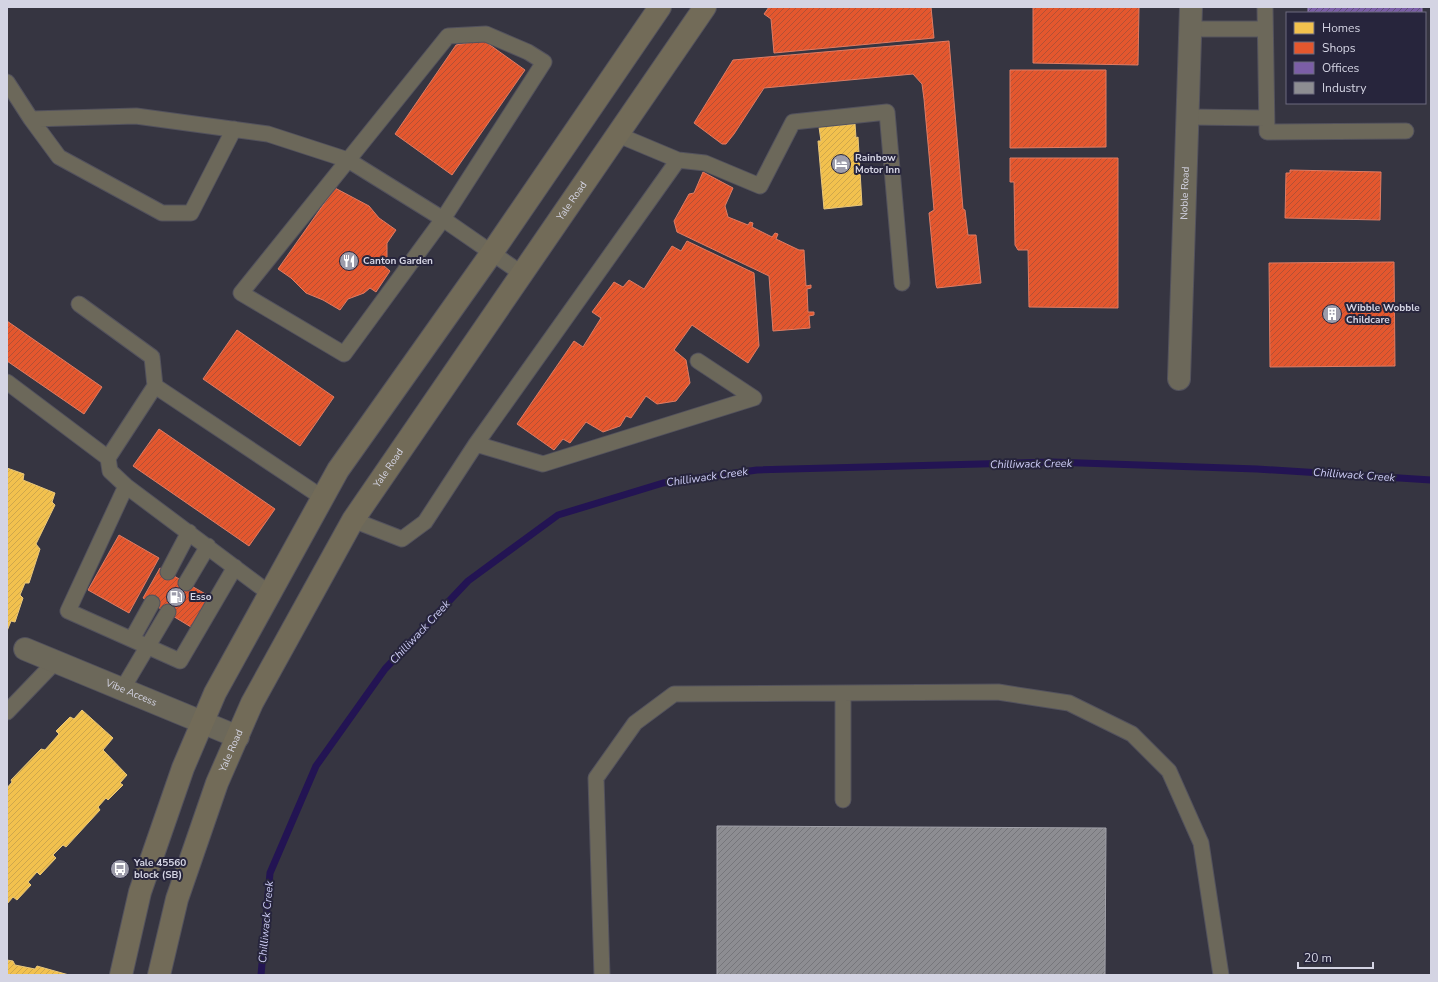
<svg xmlns="http://www.w3.org/2000/svg" width="1438" height="982" font-family="'Nunito Sans',sans-serif">
	<defs>
		<pattern id="homes-hatch" width="6" height="6" patternUnits="userSpaceOnUse"><rect width="6" height="6" fill="#f2c14e"/><path d="M-1 1l2-2M0 6l6-6M5 7l2-2" fill="none" stroke="#cea74c"/></pattern>
		<pattern id="shops-hatch" width="6" height="6" patternUnits="userSpaceOnUse"><rect width="6" height="6" fill="#e4572e"/><path d="M-1 1l2-2M0 6l6-6M5 7l2-2" fill="none" stroke="#b35035"/></pattern>
		<pattern id="offices-hatch" width="6" height="6" patternUnits="userSpaceOnUse"><rect width="6" height="6" fill="#7b5ea7"/><path d="M-1 1l2-2M0 6l6-6M5 7l2-2" fill="none" stroke="#60507a"/></pattern>
		<pattern id="industry-hatch" width="6" height="6" patternUnits="userSpaceOnUse"><rect width="6" height="6" fill="#8d8d92"/><path d="M-1 1l2-2M0 6l6-6M5 7l2-2" fill="none" stroke="#76767b"/></pattern>
	</defs>
	<rect width="100%" height="100%" fill="#363541"/>
	<path fill="url(#homes-hatch)" stroke="#e9c77b" d="M 855,124 L 856,138 L 858,137 L 862,205 L 824,209 L 818,141 L 821,141 L 819,127 Z
		M 7,468 L 24,474 L 23,480 L 55,493 L 52,502 L 55,505 L 36,544 L 40,549 L 29,583 L 25,583 L 20,595 L 23,598 L 15,622 L 11,621 L 7,631 Z
		M 82,710 L 113,738 L 103,750 L 127,775 L 120,783 L 123,785 L 108,800 L 106,798 L 98,807 L 100,810 L 66,847 L 63,845 L 53,855 L 56,858 L 40,875 L 37,872 L 28,882 L 31,885 L 17,900 L 13,897 L 7,904 L 7,788 L 12,782 L 11,780 L 41,749 L 45,750 L 59,734 L 56,731 L 70,717 L 74,719 Z
		M 7,960 L 13,961 L 15,965 L 35,969 L 37,966 L 69,975 L 7,975 Z"/>
	<path fill="url(#shops-hatch)" stroke="#df7c64" d="M 769,7 L 931,7 L 934,38 L 774,53 L 771,19 L 764,14 Z
		M 1033,7 L 1139,7 L 1138,65 L 1033,63 Z
		M 483,40 L 525,70 L 452,175 L 395,134 L 456,45 Z
		M 949,41 L 963,209 L 965,210 L 968,235 L 976,235 L 981,283 L 937,288 L 936,285 L 929,213 L 934,210 L 924,99 L 922,84 L 913,74 L 764,88 L 734,134 L 726,144 L 722,144 L 694,123 L 733,60 Z
		M 1010,70 L 1106,70 L 1106,147 L 1010,148 Z
		M 1010,158 L 1118,158 L 1118,308 L 1029,307 L 1028,250 L 1018,250 L 1015,245 L 1014,182 L 1010,182 Z
		M 1290,170 L 1381,172 L 1380,220 L 1285,218 L 1286,173 L 1290,173 Z
		M 703,172 L 733,188 L 725,206 L 728,217 L 748,225 L 750,222 L 753,223 L 752,227 L 772,237 L 775,233 L 778,234 L 776,239 L 799,250 L 804,250 L 806,286 L 811,285 L 811,288 L 807,289 L 808,312 L 814,312 L 814,315 L 809,316 L 810,328 L 773,331 L 769,276 L 677,232 L 674,221 L 689,194 L 694,193 Z
		M 335,188 L 369,206 L 379,218 L 396,230 L 387,243 L 387,261 L 384,266 L 390,271 L 376,292 L 370,288 L 364,293 L 348,299 L 340,310 L 323,300 L 306,293 L 291,278 L 278,269 Z
		M 687,241 L 754,273 L 759,346 L 748,363 L 692,325 L 674,350 L 686,360 L 690,383 L 676,401 L 657,404 L 646,396 L 631,418 L 626,416 L 620,426 L 603,432 L 586,422 L 570,443 L 563,439 L 554,450 L 517,424 L 574,341 L 583,347 L 601,318 L 592,312 L 614,282 L 623,287 L 629,280 L 644,289 L 672,246 L 681,251 Z
		M 1394,262 L 1395,366 L 1270,367 L 1269,263 Z
		M 7,321 L 102,387 L 84,414 L 7,361 Z
		M 237,330 L 334,397 L 300,446 L 203,379 Z
		M 159,429 L 275,509 L 249,546 L 133,466 Z
		M 119,535 L 159,558 L 129,613 L 88,590 Z
		M 160,568 L 209,596 L 191,627 L 143,598 Z"/>
	<path fill="url(#offices-hatch)" stroke="#9681b9" d="M 1308,7 L 1422,7 L 1422,13 L 1308,13 Z"/>
	<path fill="url(#industry-hatch)" stroke="#a2a2aa" d="M 717,826 L 1106,828 L 1105,975 L 717,975 Z"/>
	<g fill="none" stroke-linecap="round" stroke-linejoin="round">
		<path stroke="#231453" stroke-width="7" d="M 261,975 L 270,873 L 316,766 L 385,669 L 468,581 L 558,515 L 663,483 L 757,470 L 1052,462 L 1257,469 L 1431,480"/>
		<g stroke="#53525d" stroke-width="17">
			<path id="lane" d="M 1265,7 L 1267,132 L 1406,131
				M 1191,29 L 1265,29
				M 486,34 L 528,52 L 544,62 L 443,219 L 344,354 L 241,293 L 448,36 Z
				M 7,82 L 31,119
				M 1188,117 L 1266,118
				M 234,129 L 191,213 L 162,213 L 59,157 L 31,119 L 136,116 L 268,134 L 348,160 L 443,219 L 521,273
				M 678,160 L 705,163 L 760,186 L 793,122 L 887,112 L 902,283
				M 79,304 L 152,357 L 155,386
				M 7,382 L 108,458
				M 476,444 L 543,464 L 754,398 L 698,361
				M 126,486 L 68,611 L 180,661 L 235,567
				M 353,520 L 402,539 L 425,522 L 476,444 L 678,160 L 616,134
				M 168,572 L 189,532
				M 186,583 L 208,546
				M 269,593 L 126,486 L 110,471 L 108,458 L 155,386 L 323,498
				M 132,639 L 152,603
				M 123,688 L 168,612
				M 7,712 L 56,661
				M 843,800 L 843,693
				M 602,975 L 596,778 L 635,723 L 674,694 L 998,692 L 1069,703 L 1132,734 L 1169,771 L 1201,843 L 1221,975"/>
		</g>
		<g stroke="#53525d" stroke-width="24">
			<g id="street">
				<path id="s1" d="M 1179,379 L 1191,7"/>
				<path id="s2" d="M 25,649 L 238,737"/>
			</g>
		</g>
		<g stroke="#53525d" stroke-width="24">
			<g id="secondary">
				<path d="M 121,975 L 140,892 L 183,768 L 215,693 L 338,470 L 491,254 L 660,7"/>
				<path id="s3" d="M 159,975 L 177,899 L 217,783 L 252,703 L 353,520 L 705,7"/>
			</g>
		</g>
		<use href="#lane" stroke="#6c685a" stroke-width="15"/>
		<use href="#street" stroke="#6c685a" stroke-width="22"/>
		<use href="#secondary" stroke="#726b58" stroke-width="22"/>
	</g>
	<defs>
		<g id="hotel-disc" transform="scale(1)"><circle r="9.5" fill="#9d9caa" stroke="#27253c"/><path d="M-6-4.5h1.5V1H6V5H4.5V3h-9V5H-6ZM-4 0a1.8 1.8 0 1 1 3.6 0ZM.5 0V-2.5h3Q6-2.5 6 0Z" fill="#fff"/></g>
		<g id="restaurant-disc" transform="scale(1)"><circle r="9.5" fill="#9d9caa" stroke="#27253c"/><path d="M-5-6h1v4h1v-4h1v4h1v-4h1v5L-1.5 .5V6h-2V.5L-5-1ZM5-6V6H3V1.5H1.5Q1.5-4 5-6Z" fill="#fff"/></g>
		<g id="building-disc" transform="scale(1)"><circle r="9.5" fill="#9d9caa" stroke="#27253c"/><path d="M-4-6H4V6H1V3H-1V6H-4ZM-2.5-4.3h1.7v1.8h-1.7ZM.8-4.3h1.7v1.8H.8ZM-2.5-1h1.7V.8h-1.7ZM.8-1h1.7V.8H.8Z" fill="#fff"/></g>
		<g id="fuel-disc" transform="scale(1)"><circle r="9.5" fill="#9d9caa" stroke="#27253c"/><path d="M-5.5-6h7V0h2V4h1.3V-2.5L3-4.5l.8-.8L6-3V5H2.5V1h-1V6h-7ZM-4.2-4.7v3.2H.2V-4.7Z" fill="#fff"/></g>
		<g id="bus-disc" transform="scale(1)"><circle r="9.5" fill="#9d9caa" stroke="#27253c"/><path d="M-5-6H5V4H4V6H2V4H-2V6H-4V4H-5ZM-3.5-4V0h7V-4ZM-3.5 1.2v1.5H-2V1.2ZM2 1.2v1.5H3.5V1.2Z" fill="#fff"/></g>
	</defs>
	<g fill-rule="evenodd">
		<use href="#hotel-disc" x="841" y="164"/>
		<use href="#restaurant-disc" x="349" y="261"/>
		<use href="#building-disc" x="1332" y="314"/>
		<use href="#fuel-disc" x="176" y="597"/>
		<use href="#bus-disc" x="120" y="869"/>
	</g>
	<g text-anchor="middle" dominant-baseline="central" stroke-width="4" stroke-linejoin="round" paint-order="stroke">
		<g font-size="10" font-weight="bold" fill="#d4d4e3" stroke="#27253c" text-anchor="start">
			<text x="855" y="158">Rainbow<tspan x="855" dy="12">Motor Inn</tspan></text>
			<text x="363" y="261">Canton Garden</text>
			<text x="1346" y="308">Wibble Wobble<tspan x="1346" dy="12">Childcare</tspan></text>
			<text x="190" y="597">Esso</text>
			<text x="134" y="863">Yale 45560<tspan x="134" dy="12">block (SB)</tspan></text>
		</g>
		<g font-size="10" fill="#d4d4e3" stroke="#27253c">
			<text stroke="none"><textPath href="#s1" startOffset="186">Noble Road</textPath></text>
			<text stroke="none"><textPath href="#s3" startOffset="884">Yale Road</textPath></text>
			<text stroke="none"><textPath href="#s3" startOffset="560">Yale Road</textPath></text>
			<text stroke="none"><textPath href="#s2" startOffset="115">Vibe Access</textPath></text>
			<text stroke="none"><textPath href="#s3" startOffset="236">Yale Road</textPath></text>
		</g>
		<g font-size="11" font-style="italic" fill="#cfcef8" stroke="#27253c">
			<text transform="translate(1031 464) rotate(-1)">Chilliwack Creek</text>
			<text transform="translate(1354 475) rotate(4)">Chilliwack Creek</text>
			<text transform="translate(707 477) rotate(-8)">Chilliwack Creek</text>
			<text transform="translate(420 632) rotate(-47)">Chilliwack Creek</text>
			<text transform="translate(266 922) rotate(-85)">Chilliwack Creek</text>
		</g>
	</g>
	<rect width="1438" height="982" fill="none" stroke="#d4d4e3" stroke-width="16"/>
	<rect x="1286" y="12" width="140" height="92" fill="#27253c" stroke="#6c6b7f"/>
	<rect x="1294" y="22" width="20" height="12" fill="#f2c14e" stroke="#6c6b7f"/>
	<text x="1322" y="32" font-size="12" fill="#d4d4e3">Homes</text>
	<rect x="1294" y="42" width="20" height="12" fill="#e4572e" stroke="#6c6b7f"/>
	<text x="1322" y="52" font-size="12" fill="#d4d4e3">Shops</text>
	<rect x="1294" y="62" width="20" height="12" fill="#7b5ea7" stroke="#6c6b7f"/>
	<text x="1322" y="72" font-size="12" fill="#d4d4e3">Offices</text>
	<rect x="1294" y="82" width="20" height="12" fill="#8d8d92" stroke="#6c6b7f"/>
	<text x="1322" y="92" font-size="12" fill="#d4d4e3">Industry</text>
	<path d="M1298 962v6h75v-6" fill="none" stroke="#d4d4e3" stroke-width="2"/>
	<text x="1304" y="962" font-size="12" fill="#d4d4e3" stroke="#27253c" stroke-width="3" paint-order="stroke">20 m</text>
</svg>
